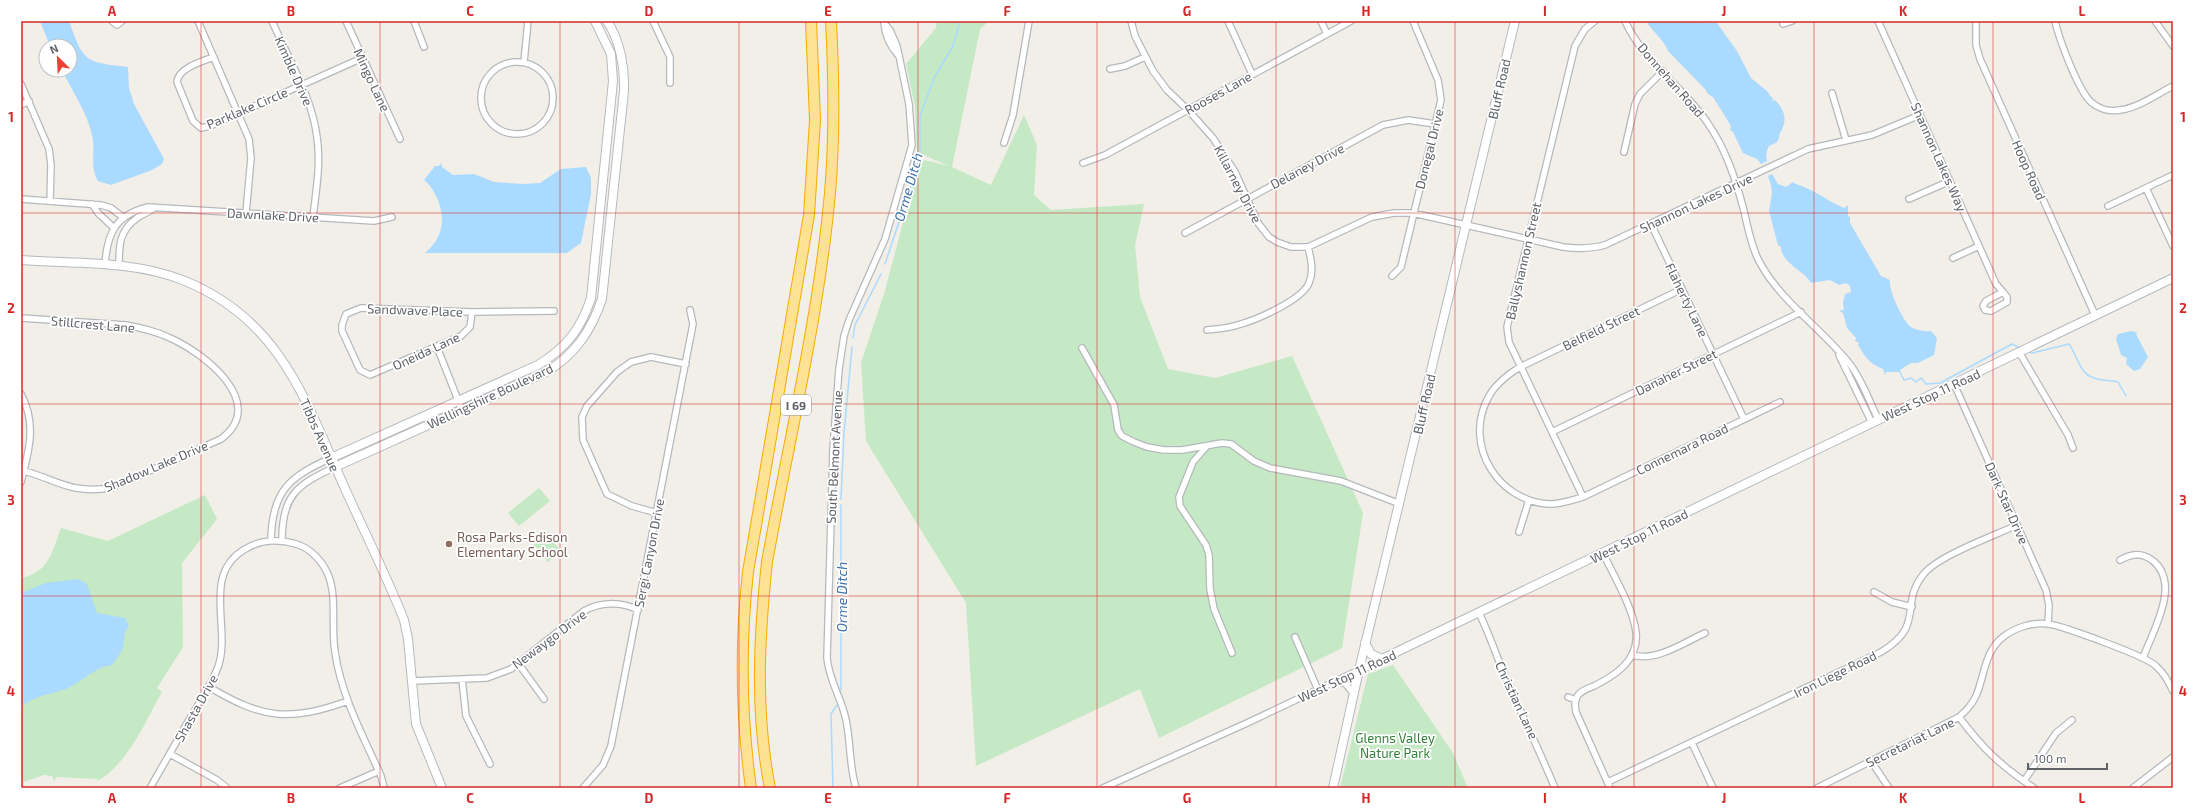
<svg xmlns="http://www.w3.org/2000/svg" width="2194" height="809" font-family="'Exo 2',sans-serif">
	<rect width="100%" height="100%" fill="#f1efe8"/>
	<path fill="#c5e8c5" d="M 937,21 L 989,21 L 980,29 L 952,167 L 991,185 L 1024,115 L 1037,145 L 1034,195 L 1051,210 L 1144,204 L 1135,245 L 1140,297 L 1168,369 L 1215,378 L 1292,356 L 1363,513 L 1342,648 L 1159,738 L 1140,689 L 976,766 L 966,603 L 866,441 L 861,363 L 884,294 L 920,159 L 949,166 L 917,152 L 915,107 L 906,64 L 936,28 Z
		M 539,488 L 550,501 L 519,526 L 508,513 Z
		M 205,495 L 217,519 L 182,563 L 183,647 L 157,688 L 162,692 C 146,720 127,766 97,781 L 97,779 L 57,777 L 54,781 L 52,776 L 44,775 L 23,782 L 24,786 L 21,788 L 21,578 C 50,572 52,551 61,528 L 108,541 Z
		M 543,530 L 561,551 L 548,562 L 531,541 Z
		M 1393,665 L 1453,753 L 1468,788 L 1340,788 L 1368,674 Z"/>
	<path fill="#aadaff" d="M 40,21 L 69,21 C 84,63 85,62 128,67 L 129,88 L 134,104 L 164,159 L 162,164 L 152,170 L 111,185 L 98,181 C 89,166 96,151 92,135 C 87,112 72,91 62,70 L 70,70 L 70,46 L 50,46 Z
		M 1646,21 L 1717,23 L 1737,51 L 1751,78 L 1768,92 L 1770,96 L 1773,98 L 1772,101 L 1775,100 C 1785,110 1788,120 1780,133 C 1779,136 1779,139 1777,142 C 1775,144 1770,145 1769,146 C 1767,150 1765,157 1767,161 L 1761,164 L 1757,159 L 1743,153 L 1733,132 L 1730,130 L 1731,126 L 1713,97 L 1708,94 L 1705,89 L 1668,51 C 1665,41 1651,30 1646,21 Z
		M 441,163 L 442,167 L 453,175 L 474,174 L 494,182 L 523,184 L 540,183 L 561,169 L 586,167 L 591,178 L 591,194 L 581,243 L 567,253 L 425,253 C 443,238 446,219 437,198 C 434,192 430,184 424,180 L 435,166 L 439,166 Z
		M 1772,174 L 1778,184 L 1786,187 L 1793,182 C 1796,185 1800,185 1804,187 C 1817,192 1831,203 1844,208 L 1848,205 L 1848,217 L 1850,216 L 1850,223 L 1881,276 L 1890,280 C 1888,290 1904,323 1911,327 C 1915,330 1927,332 1931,331 L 1937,338 L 1934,355 L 1918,363 L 1911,363 L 1900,370 L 1900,372 L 1886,372 L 1885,375 L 1883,369 C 1868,363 1865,356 1858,345 L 1859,343 L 1855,341 L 1856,338 L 1847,328 L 1843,313 L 1839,311 L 1844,310 L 1843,303 L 1845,294 L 1851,292 L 1850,286 L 1846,283 L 1839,285 L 1830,280 L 1811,283 C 1806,272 1781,263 1781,247 L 1778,245 L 1769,211 L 1772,194 L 1771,185 L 1768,176 Z
		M 2132,331 L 2138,333 L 2136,334 L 2148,357 L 2140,369 L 2134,371 L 2126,364 L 2127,358 L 2121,355 L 2116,339 L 2118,334 Z
		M 78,579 L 87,584 L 97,613 L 125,618 L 129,626 L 125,632 L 123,649 L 112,665 C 94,667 83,682 66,689 C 51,694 34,696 21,707 L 21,593 L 46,583 Z"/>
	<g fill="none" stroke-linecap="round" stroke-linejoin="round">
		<path stroke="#aadaff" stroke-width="1.5" d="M 885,264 L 920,159 L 920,116 L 934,78 L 953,46 L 960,21
			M 853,338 L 855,325 L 881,274
			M 2029,352 L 2032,353 L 2069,344 C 2077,354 2079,374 2094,378 C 2101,381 2110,380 2118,382 L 2126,396
			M 1900,372 L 1904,380 L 1911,378 L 1916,382 L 1921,378 L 1926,384 L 1940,383 L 2012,344 L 2020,348
			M 841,499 L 844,433 L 852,347
			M 841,690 L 841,505
			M 833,788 L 831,714 L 837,705"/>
		<g stroke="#b5b8bc" stroke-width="8">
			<path id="street" d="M 112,21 L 117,25 L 122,21
				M 198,21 L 249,139 L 251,158 L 246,213
				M 272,21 C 288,58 312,97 317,137 C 321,164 316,191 313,217
				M 346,21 L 400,139
				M 414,21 L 424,47
				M 653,21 L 670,57 L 670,83
				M 1131,21 L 1135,36 L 1153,71 L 1167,90 L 1188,110 L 1213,138 L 1235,172 L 1258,223 L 1269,237 L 1277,242 L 1291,247 L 1308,247 L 1372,217 L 1394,213 L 1413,213 L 1563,247 C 1578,249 1590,249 1605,245 L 1808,149 L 1872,135 L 1920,115
				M 1228,21 L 1252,74
				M 1321,21 L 1327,34
				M 1625,21 C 1643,61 1683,87 1707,122 C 1726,149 1736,180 1744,211 C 1748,228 1751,246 1759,261 C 1780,301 1821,328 1849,363 C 1862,379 1869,401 1878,419
				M 1878,21 L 1996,284 L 2003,292
				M 1976,21 L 1976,45 L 1980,59 L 2095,315
				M 2055,21 C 2059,39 2078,90 2091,102 C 2099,109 2110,112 2120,110 C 2138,108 2157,94 2173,86
				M 2155,21 L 2173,46
				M 884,23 C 885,35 890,46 898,55
				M 1783,24 L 1792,21
				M 214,57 C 203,61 178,68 177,82 L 193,121 L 201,128 L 210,126 L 362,58
				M 524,62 L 528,21
				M481 98a36 36 0 1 1 72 0a36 36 0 1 1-72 0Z
				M 1110,69 L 1125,66 L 1145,57
				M 21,84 L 49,149 L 51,165 L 50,201
				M 1832,93 L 1846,140
				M 21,105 L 29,101
				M 1004,143 L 1013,115 L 1029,21
				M 1624,152 L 1635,104 L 1640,94 L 1663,71
				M 1083,163 L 1105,155 L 1351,21
				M 2146,188 L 2173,246
				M 21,199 L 101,205 L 111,208 L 124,218
				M 1909,199 L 1950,181
				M 92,204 L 98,213 L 114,228
				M 2108,206 L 2173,175
				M 1651,224 L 1744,419
				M 1185,233 L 1383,125 L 1408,120 L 1435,124
				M 1953,258 L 1979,246
				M 105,265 C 107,234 115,215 148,207 L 374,221 L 392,217
				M 119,266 C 119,245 119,231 137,218 C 143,214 149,212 154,208
				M 1392,276 L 1401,267 L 1441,100 L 1438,80 L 1413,21
				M 1682,289 L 1520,367 C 1507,375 1495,384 1488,398 C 1463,445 1498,502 1550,504 C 1562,504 1572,500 1583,497 L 1780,402
				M 2003,292 L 2007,297 L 2007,302 L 1991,311 L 1985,310 L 1983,306 L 1986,301 Z
				M 472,312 L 470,327 L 461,336 L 370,375 L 360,370 L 342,331 L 342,325 L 346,314 L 361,308 L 472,312 L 554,311
				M 21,318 L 126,325 C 141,328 156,331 170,338 C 204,353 269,403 221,439 L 111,488 C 69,494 58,480 21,470
				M 1207,330 C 1219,329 1230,328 1241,324 C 1258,319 1302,300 1309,283 C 1314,271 1311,259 1308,247
				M 437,347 L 462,410
				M 1082,348 L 1114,405 L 1118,430 L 1122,436 L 1134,442 L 1147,447 L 1164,450 L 1182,450 L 1222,443 L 1231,444 L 1254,461 L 1270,468 L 1341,481 L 1400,504
				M 2019,352 L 2068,435 L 2073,448
				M 1839,355 L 1872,423
				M 1954,384 L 2046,590 L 2049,605 L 2048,624
				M 21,394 C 37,424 29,451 21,482
				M 1552,432 L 1801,312
				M 1206,447 L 1193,462 L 1179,497 L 1180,506 L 1206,545 L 1209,555 L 1210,589 L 1214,609 L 1232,653
				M 1583,497 L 1509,342 L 1507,327 L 1575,46 L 1585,29 L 1595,21
				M 657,513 L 632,506 L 607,494 L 583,440 L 582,417 L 587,406 L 617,372 L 631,362 L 651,357 L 686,364
				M 1519,532 L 1529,500
				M 271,540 C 272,491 289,477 331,458
				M 282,540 C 282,495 297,485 335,467
				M 1603,553 C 1614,576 1633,608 1636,632 C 1639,660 1616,675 1594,686 C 1589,688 1582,690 1578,695 C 1574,701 1575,706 1576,712 L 1610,788
				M 2120,560 C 2131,554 2141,552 2152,560 C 2182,583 2153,630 2143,658
				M 1874,592 L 1892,602 L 1912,607
				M 1479,613 C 1490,635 1497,658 1507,681 C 1523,717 1540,752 1555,788
				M 1295,637 L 1318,690
				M 1632,655 C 1656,662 1683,643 1705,633
				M 518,663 L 544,699
				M 462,679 L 466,716 L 490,764
				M 412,681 L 487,678 L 511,669 L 584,611 C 600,602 621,601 638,610
				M 1336,681 L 1345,683 L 1353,693
				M 209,687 C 263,719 289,722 348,701
				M 1568,697 L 1576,700
				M 1959,717 C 1983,749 2001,766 2034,788
				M 1692,743 L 1713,788
				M 170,754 L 217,780 L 227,788
				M 1871,761 L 1889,788
				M 2024,781 L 2056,733 L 2072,720
				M 1608,782 L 1881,652 C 1926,625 1899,605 1923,575 C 1937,556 1994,536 2017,525
				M 150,788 C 163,765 176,743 189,720 C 199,703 211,686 218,667 C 232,628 200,573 247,548 C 263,539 279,539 296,544 C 311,548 324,563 329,577 C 337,600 331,628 335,652 C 341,695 363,736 381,776 L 384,788
				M 340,788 L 379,771
				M 583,788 L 603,765 L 611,746 L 693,324 L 690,310
				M 856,788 C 849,766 851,743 846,720 C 842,699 829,681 827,658 L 833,449 L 839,369 L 844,336 L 849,320 L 885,239 L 912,145 L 909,104 L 897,46 L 890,30 L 884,23
				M 1103,788 L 1247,723 L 1359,670
				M 1817,788 L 1959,717 C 1966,711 1972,705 1976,696 C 1985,675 1984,652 2003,637 C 2016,627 2033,622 2049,624 C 2065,627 2146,656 2156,666 C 2164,673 2168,681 2173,691
				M 2133,788 L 2173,757"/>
		</g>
		<g stroke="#b6babf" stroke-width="10">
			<path id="secondary" d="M 21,260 C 75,264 134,260 185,281 C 283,321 307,405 347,493 C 366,535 387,577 404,620 L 408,639 L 416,724 L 442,788
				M 331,458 L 538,365 C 566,348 581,329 591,298 L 613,81 L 611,54 L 595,21
				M 335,467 L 546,372 C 575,355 591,331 602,299 L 624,91 C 625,68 620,40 607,21
				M 1365,643 L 1371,654 L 1382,659
				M 1359,670 L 2173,278
				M 1333,788 L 1359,670 L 1515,21"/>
		</g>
		<g stroke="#f9ab00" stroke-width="12">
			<path id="highway" d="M 751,788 C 741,716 740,644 748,572 L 809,215 L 815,120 L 811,21
				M 770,788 C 755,713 759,637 767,562 C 789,440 819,315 830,193 C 835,135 834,79 831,21"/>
		</g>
		<use href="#street" stroke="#fff" stroke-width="5.5"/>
		<use href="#secondary" stroke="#fff" stroke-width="8"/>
		<use href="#highway" stroke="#fde293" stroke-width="10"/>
	</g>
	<path fill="none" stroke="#d62828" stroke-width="1" stroke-opacity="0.55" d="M 201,21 L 201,788M 380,21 L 380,788M 560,21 L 560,788M 739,21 L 739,788M 918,21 L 918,788M 1097,21 L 1097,788M 1276,21 L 1276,788M 1455,21 L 1455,788M 1634,21 L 1634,788M 1814,21 L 1814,788M 1993,21 L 1993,788M 21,213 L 2173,213M 21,404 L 2173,404M 21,596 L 2173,596"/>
	<circle fill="#8d6e63" stroke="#fff" stroke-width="1.5" cx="449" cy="544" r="4"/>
	<g text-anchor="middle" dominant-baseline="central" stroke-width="3.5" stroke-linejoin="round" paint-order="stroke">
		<rect fill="#fff" stroke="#8f9295" stroke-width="1" x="781" y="395" width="30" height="20" rx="3"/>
		<g font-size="12" font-weight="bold" fill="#5f6368">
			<text x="796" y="405">I 69</text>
		</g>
		<g font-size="13" fill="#5f6368" stroke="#fff">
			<text transform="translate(294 71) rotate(66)">Kimble Drive</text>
			<text transform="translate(372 80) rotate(65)">Mingo Lane</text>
			<text transform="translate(1671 80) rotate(49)">Donnehan Road</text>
			<text transform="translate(1499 89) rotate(-77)">Bluff Road</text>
			<text transform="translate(1218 93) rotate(-29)">Rooses Lane</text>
			<text transform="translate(247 108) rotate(-23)">Parklake Circle</text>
			<text transform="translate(1429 149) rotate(-76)">Donegal Drive</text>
			<text transform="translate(1939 157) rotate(66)">Shannon Lakes Way</text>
			<text transform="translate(1307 166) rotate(-28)">Delaney Drive</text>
			<text transform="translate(2029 170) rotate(66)">Hoop Road</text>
			<text transform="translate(1238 184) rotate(62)">Killarney Drive</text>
			<text transform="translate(1696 203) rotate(-25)">Shannon Lakes Drive</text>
			<text transform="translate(273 215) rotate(3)">Dawnlake Drive</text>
			<text transform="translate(1523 261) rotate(-77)">Ballyshannon Street</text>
			<text transform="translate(1687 300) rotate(64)">Flaherty Lane</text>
			<text transform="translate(415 310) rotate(2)">Sandwave Place</text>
			<text transform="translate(93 324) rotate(5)">Stillcrest Lane</text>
			<text transform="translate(1601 328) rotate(-26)">Belfield Street</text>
			<text transform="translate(426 351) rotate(-25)">Oneida Lane</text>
			<text transform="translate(1676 372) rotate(-26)">Danaher Street</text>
			<text transform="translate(1931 395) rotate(-25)">West Stop 11 Road</text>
			<text transform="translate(490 396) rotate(-25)">Wellingshire Boulevard</text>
			<text transform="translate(1424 404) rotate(-77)">Bluff Road</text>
			<text transform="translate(320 435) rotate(66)">Tibbs Avenue</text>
			<text transform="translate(1682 449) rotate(-26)">Connemara Road</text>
			<text transform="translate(834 457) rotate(-87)">South Belmont Avenue</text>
			<text transform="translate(156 466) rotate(-23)">Shadow Lake Drive</text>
			<text transform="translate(2007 503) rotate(66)">Dark Star Drive</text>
			<text transform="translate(1639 536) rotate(-26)">West Stop 11 Road</text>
			<text transform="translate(649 553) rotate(-79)">Sergi Canyon Drive</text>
			<text transform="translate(549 639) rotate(-37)">Newaygo Drive</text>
			<text transform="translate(1835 674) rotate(-26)">Iron Liege Road</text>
			<text transform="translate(1347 676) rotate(-25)">West Stop 11 Road</text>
			<text transform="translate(1517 700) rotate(65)">Christian Lane</text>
			<text transform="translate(196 708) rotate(-61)">Shasta Drive</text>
			<text transform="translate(1910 742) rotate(-26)">Secretariat Lane</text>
		</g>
		<g font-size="13" fill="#785e54" stroke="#fff" text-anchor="start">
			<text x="457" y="537">Rosa Parks-Edison<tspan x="457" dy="15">Elementary School</tspan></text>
		</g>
		<g font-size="13" fill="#348238" stroke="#fff">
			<text x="1395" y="738">Glenns Valley<tspan x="1395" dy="15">Nature Park</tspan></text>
		</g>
		<g font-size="14" font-style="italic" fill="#4174aa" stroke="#fff">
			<text transform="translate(908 187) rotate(-74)">Orme Ditch</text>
			<text transform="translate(841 597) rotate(-90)">Orme Ditch</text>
		</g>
	</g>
	<rect width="2194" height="809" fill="none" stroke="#ffffff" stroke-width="44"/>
	<g transform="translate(58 58) rotate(336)"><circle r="19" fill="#ffffff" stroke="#bfc1c3"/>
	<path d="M0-3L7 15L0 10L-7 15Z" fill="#ea4335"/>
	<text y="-6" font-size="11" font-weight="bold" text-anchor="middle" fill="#5f6368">N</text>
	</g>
	<path d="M2028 763v6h79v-6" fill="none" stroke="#5f6368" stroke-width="2"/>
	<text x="2034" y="763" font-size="12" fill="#5f6368" stroke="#ffffff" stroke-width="3" paint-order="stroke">100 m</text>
	<rect x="22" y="22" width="2150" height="765" fill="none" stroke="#d62828" stroke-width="1.5"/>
	<g font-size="13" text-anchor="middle" font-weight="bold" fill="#d62828">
		<text x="112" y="16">A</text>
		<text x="291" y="16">B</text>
		<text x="470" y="16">C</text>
		<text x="649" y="16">D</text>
		<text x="828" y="16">E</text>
		<text x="1007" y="16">F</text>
		<text x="1187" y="16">G</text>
		<text x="1366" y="16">H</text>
		<text x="1545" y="16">I</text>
		<text x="1724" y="16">J</text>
		<text x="1903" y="16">K</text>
		<text x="2082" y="16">L</text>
		<text x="11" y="122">1</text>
		<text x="2183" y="122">1</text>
		<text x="11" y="313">2</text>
		<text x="2183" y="313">2</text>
		<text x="11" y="505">3</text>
		<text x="2183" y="505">3</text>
		<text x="11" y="696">4</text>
		<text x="2183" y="696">4</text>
		<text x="112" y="803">A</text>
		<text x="291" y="803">B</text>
		<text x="470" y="803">C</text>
		<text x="649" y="803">D</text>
		<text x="828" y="803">E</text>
		<text x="1007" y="803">F</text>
		<text x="1187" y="803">G</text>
		<text x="1366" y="803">H</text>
		<text x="1545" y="803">I</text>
		<text x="1724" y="803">J</text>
		<text x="1903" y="803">K</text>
		<text x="2082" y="803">L</text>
	</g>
</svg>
